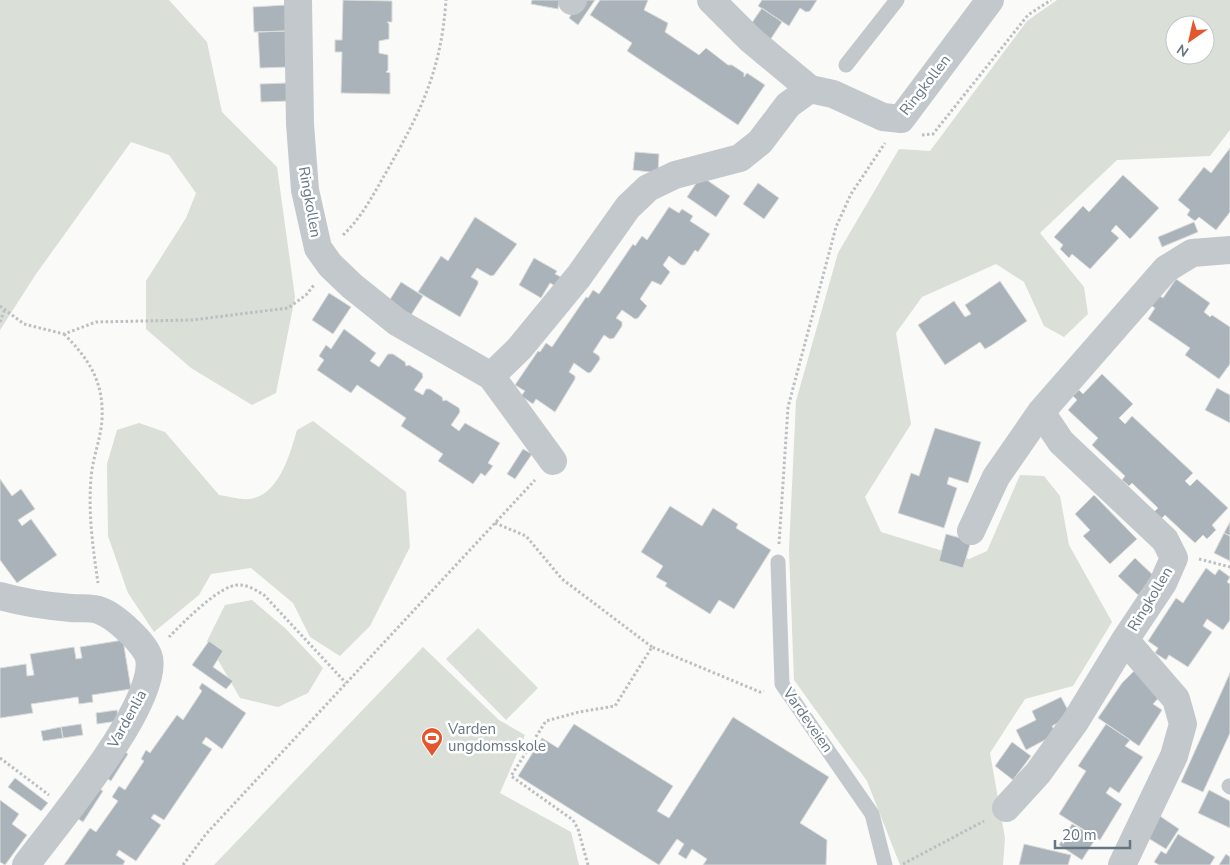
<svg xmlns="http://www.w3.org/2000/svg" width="1230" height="865" font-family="'Nunito Sans',sans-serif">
	<rect width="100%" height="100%" fill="#fafaf8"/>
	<path fill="#dadfd7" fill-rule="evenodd" d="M 0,0 L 169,0 L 207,42 L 222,112 L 277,167 L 295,297 L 276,393 L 252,405 L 191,368 L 146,329 L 146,281 L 186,218 L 196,193 L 169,155 L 131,142 L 36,274 L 0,330 Z
		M 1057,0 L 1230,0 L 1230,130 L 1210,156 L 1117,160 L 1040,233 L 1084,287 L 1088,314 L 1064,337 L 1044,326 L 1024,282 L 996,264 L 922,297 L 896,333 L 911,424 L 865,497 L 881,532 L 969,559 L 987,551 L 1020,475 L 1044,476 L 1060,496 L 1069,545 L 1112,622 L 1073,686 L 1025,699 L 990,753 L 1005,838 L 1003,865 L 900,865 L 867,781 L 794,680 L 789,550 L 796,401 L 838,253 L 899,149 L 930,151 L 1027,21 ZM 1175,25 L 1205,25 L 1205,55 L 1175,55 Z
		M 313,421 L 406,492 L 410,547 L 370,626 L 340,656 L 310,637 L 293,603 L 251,568 L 211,574 L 199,595 L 154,632 L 128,593 L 108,536 L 107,464 L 117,430 L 139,423 L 165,432 L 219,495 C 228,496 240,500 249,499 C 279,496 290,454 297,430 Z
		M 252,600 L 286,629 L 323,668 L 308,693 L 278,707 L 240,698 L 207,641 L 225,605 Z
		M 478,628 L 538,688 L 506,720 L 446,659 Z
		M 423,647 L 499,720 L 525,735 L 500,793 L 571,832 L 579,865 L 214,865 Z"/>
	<path fill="#aab3b9" stroke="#dcdcda" d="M 343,0 L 392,1 L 392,22 L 387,22 L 389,24 L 389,39 L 379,41 L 379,53 L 388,55 L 388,70 L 386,72 L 390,73 L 390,94 L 341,93 L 342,52 L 335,52 L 335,40 L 342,40 Z
		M 532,0 L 559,0 L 558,9 L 531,4 Z
		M 581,0 L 595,0 L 578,25 L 569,18 Z
		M 600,0 L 648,0 L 644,10 L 668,23 L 665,32 L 699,55 L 706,48 L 728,65 L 732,65 L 744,73 L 744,77 L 747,73 L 765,85 L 738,125 L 627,51 L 632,43 L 590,15 Z
		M 762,0 L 817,0 L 810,11 L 806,12 L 800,8 L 789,26 L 758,6 Z
		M 286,5 L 287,31 L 254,32 L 253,7 Z
		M 762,8 L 782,22 L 770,40 L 749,27 Z
		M 287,31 L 289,67 L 260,68 L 258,32 Z
		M 288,83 L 289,101 L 261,102 L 260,84 Z
		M 1230,148 L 1230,212 L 1216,230 L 1199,217 L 1195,221 L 1187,215 L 1190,210 L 1178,200 L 1204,167 L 1211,173 Z
		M 635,152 L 659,154 L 658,173 L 633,170 Z
		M 1123,175 L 1159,208 L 1130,239 L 1116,225 L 1111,231 L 1119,238 L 1090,269 L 1072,254 L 1069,258 L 1060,249 L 1063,245 L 1054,237 L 1083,206 L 1089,212 Z
		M 701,176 L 730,196 L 716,217 L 687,197 Z
		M 758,183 L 779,198 L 764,219 L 743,204 Z
		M 669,207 L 679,213 L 682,209 L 693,216 L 690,221 L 710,234 L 698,252 L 695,250 L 685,265 L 681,265 L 669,256 L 663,265 L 670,272 L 661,285 L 652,281 L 640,299 L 647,306 L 638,318 L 635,319 L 622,310 L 616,318 L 622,322 L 622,326 L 614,338 L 610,339 L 604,335 L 593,352 L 599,356 L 600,359 L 591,372 L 588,373 L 574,363 L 569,372 L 575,376 L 575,379 L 555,412 L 536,399 L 533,404 L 521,396 L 525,391 L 515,385 L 538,351 L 540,352 L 546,343 L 552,347 L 586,297 L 588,298 L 593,290 L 599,294 L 633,244 L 635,246 L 642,236 L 647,240 Z
		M 475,217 L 517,244 L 494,275 L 491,276 L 477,268 L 471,277 L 478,281 L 478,284 L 460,317 L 418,292 L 441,256 L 448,261 Z
		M 1194,222 L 1198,232 L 1162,247 L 1158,237 Z
		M 534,258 L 557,271 L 555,274 L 563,278 L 557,287 L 550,283 L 541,298 L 519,285 Z
		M 1176,279 L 1210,303 L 1204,312 L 1210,317 L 1212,315 L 1230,327 L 1230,364 L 1219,379 L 1185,355 L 1190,348 L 1148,319 L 1155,308 L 1150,305 L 1158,295 L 1163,298 Z
		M 1000,281 L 1027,321 L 992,345 L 985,349 L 980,342 L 945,365 L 918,325 L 954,301 L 965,317 L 971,314 L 965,305 Z
		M 401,282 L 423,296 L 411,315 L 389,301 Z
		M 329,293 L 351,307 L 333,334 L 312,320 Z
		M 344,329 L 376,353 L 370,361 L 379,367 L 388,354 L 393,354 L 405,362 L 406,366 L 409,365 L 422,373 L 423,377 L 414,390 L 423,395 L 426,389 L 430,389 L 442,397 L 443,401 L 446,400 L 459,408 L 460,412 L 451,425 L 459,431 L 465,423 L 500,443 L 488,463 L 493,466 L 485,476 L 481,473 L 473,484 L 438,461 L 443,454 L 401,426 L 406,418 L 357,385 L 351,393 L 317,370 L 324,360 L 319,356 L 326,345 L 331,349 Z
		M 1102,374 L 1133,404 L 1119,418 L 1125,424 L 1132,416 L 1193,473 L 1185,481 L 1190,486 L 1197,479 L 1228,508 L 1212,525 L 1216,530 L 1207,539 L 1203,535 L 1195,543 L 1165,515 L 1159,521 L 1152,514 L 1158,508 L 1132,483 L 1129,486 L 1122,480 L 1125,476 L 1092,445 L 1098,438 L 1068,410 L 1077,400 L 1073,396 L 1079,390 L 1083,394 Z
		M 1217,388 L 1230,395 L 1230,423 L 1205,410 Z
		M 935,428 L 981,442 L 968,483 L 949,477 L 947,484 L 957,488 L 944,528 L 898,513 L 911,473 L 919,476 Z
		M 523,449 L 532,454 L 515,479 L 507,474 Z
		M 0,479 L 12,496 L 21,489 L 35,509 L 18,520 L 22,526 L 31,519 L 57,555 L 17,583 L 0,560 Z
		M 1094,495 L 1137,539 L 1110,564 L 1083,536 L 1090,530 L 1075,514 Z
		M 670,506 L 702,526 L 713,508 L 738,524 L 736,528 L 771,550 L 734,609 L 719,600 L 710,614 L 665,586 L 667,583 L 656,577 L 663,566 L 641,552 Z
		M 1230,522 L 1230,536 L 1224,533 Z
		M 1224,533 L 1230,536 L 1230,561 L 1214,553 Z
		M 946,534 L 971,541 L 963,568 L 939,561 Z
		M 1135,558 L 1155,577 L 1138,595 L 1118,576 Z
		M 1206,568 L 1215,575 L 1219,569 L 1230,577 L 1227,582 L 1230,584 L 1230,620 L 1223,630 L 1207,619 L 1203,626 L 1212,632 L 1188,667 L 1169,655 L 1166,660 L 1155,653 L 1158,648 L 1148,641 L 1176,598 L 1183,603 Z
		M 123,640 L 131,689 L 92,695 L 93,702 L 79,704 L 78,697 L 31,704 L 33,713 L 0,718 L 0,668 L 26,664 L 27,676 L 34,675 L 30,654 L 74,647 L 76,659 L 82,658 L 80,647 Z
		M 209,641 L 223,651 L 213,667 L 233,681 L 226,689 L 192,665 Z
		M 1136,669 L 1163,693 L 1153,704 L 1162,710 L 1139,746 L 1098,718 L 1122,683 Z
		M 1230,673 L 1230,733 L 1203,792 L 1181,782 Z
		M 202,683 L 246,713 L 222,749 L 206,737 L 202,743 L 212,749 L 164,820 L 154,814 L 151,818 L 161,825 L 136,861 L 119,850 L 116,855 L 125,861 L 123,865 L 64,865 L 90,828 L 96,832 L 118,801 L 112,797 L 119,786 L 125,790 L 144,761 L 141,759 L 146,750 L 150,753 L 177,715 L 183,720 L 202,691 L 199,688 Z
		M 1061,697 L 1071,716 L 1052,726 L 1056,734 L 1026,750 L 1016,730 L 1036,720 L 1032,711 Z
		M 117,710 L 118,721 L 97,724 L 96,713 Z
		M 733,717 L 829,777 L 800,823 L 827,840 L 826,865 L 703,865 L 707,859 L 692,849 L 686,859 L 678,854 L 684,844 L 677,839 L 659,865 L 518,776 L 542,738 L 558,748 L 574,724 L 673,786 L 657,811 L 669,818 Z
		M 81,724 L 83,735 L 63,738 L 61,727 Z
		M 1106,724 L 1130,740 L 1125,746 L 1143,757 L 1119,793 L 1110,787 L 1106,793 L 1122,804 L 1100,840 L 1059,814 L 1086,771 L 1078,766 Z
		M 61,727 L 63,738 L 43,741 L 41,731 Z
		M 1012,742 L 1031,756 L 1013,780 L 995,766 Z
		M 119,748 L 128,754 L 111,781 L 101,774 Z
		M 15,778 L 48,803 L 41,811 L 8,787 Z
		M 94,786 L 103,791 L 83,822 L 74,816 Z
		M 1209,790 L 1230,801 L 1230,828 L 1198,813 Z
		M 0,800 L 19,814 L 12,824 L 27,835 L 5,865 L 0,862 Z
		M 1157,814 L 1179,829 L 1166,849 L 1143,835 Z
		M 1072,824 L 1096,838 L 1082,860 L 1059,845 Z
		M 1178,834 L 1215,857 L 1210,865 L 1159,865 L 1154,862 L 1161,851 L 1166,854 Z
		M 1024,844 L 1071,855 L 1068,865 L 1019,865 Z
		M 1226,854 L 1230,857 L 1230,865 L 1219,865 Z"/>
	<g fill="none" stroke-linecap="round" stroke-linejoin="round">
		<path stroke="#bbbfc2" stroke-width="3" stroke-dasharray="2.5 2.5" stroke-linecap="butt" d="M 922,135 L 933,134 L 1028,15 L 1051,0
			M 343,235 C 361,218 372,197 384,176 C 420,113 441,73 446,0
			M 0,306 L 24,324 L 64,334 L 96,322 L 192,320 L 288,308 L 306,295 L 314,285
			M 0,322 L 4,311
			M 64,334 C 89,359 104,382 102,419 C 101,439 92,459 91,479 C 88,514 93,548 98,583
			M 495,523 L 526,536 L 562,579 L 652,647
			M 779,544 L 788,407 L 836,227 L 851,194 L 885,143
			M 1199,559 L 1230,567
			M 169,637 C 182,624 220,584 239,585 C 249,585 257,591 264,595 L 346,683
			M 0,758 L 49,795
			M 903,864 L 984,821
			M 183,865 L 206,834 L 535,480
			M 588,865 L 578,829 L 573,820 L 511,776 L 546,721 L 579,712 L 615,706 L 652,647 L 760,692 L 764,691"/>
		<path stroke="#c3c8cc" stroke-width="15" d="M 846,65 L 897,0
			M 778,562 L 782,684 L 872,814 L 885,865
			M 1229,786 L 1230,787"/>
		<path stroke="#c3c8cc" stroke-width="28" d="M 298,0 L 300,124 L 305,190 L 318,248 L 330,265 L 352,286 L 397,322 L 491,376 L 553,461
			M 711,0 L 751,40 L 810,89
			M 572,1 L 573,0
			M 491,376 L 519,349 L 579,276 L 628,207 L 648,188 L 675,175 L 740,158 L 760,142 L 788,105 L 810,89 L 833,94 L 883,117 L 901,119 L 990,0
			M 1041,412 L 1061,442 L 1165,540 L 1174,558 L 1163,583 L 1125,640 L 1176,699 L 1183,724 L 1174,756 L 1122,865
			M 971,531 L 996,477 L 1041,412 L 1166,269 L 1192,253 L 1230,250
			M 0,596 C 24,603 46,606 71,608 C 80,609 93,607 101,611 C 115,616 146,644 149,658 C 159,703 54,827 26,865
			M 1006,808 L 1038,773 L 1075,722 L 1125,640"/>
	</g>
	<defs>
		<g id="stadium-pin" transform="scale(1.125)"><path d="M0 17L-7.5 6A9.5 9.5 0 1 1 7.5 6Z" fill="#e4572e" stroke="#fff"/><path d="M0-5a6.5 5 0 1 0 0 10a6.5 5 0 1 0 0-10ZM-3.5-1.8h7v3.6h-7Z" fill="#fff"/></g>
	</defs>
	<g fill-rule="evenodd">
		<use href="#stadium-pin" x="432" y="738"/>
	</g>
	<g text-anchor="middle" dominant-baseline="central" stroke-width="5" stroke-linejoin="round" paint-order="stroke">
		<g font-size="15" fill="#657683" stroke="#fff">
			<text transform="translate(925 85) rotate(-52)">Ringkollen</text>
			<text transform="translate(310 202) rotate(80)">Ringkollen</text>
			<text transform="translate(1150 599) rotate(-59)">Ringkollen</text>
			<text transform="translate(127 719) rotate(-61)">Vardenlia</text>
			<text transform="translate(808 720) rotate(55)">Vardeveien</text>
		</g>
		<g font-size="15" fill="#657683" stroke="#fff" text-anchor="start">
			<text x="448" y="729">Varden<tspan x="448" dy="17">ungdomsskole</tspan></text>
		</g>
	</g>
	<g transform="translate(1190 40) rotate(214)"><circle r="24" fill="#ffffff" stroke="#c1c8cd"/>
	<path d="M0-4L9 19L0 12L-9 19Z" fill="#e4572e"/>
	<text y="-8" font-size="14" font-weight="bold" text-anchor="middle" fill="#657683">N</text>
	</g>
	<path d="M1055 840v8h75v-8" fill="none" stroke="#657683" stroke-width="2.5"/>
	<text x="1062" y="840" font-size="15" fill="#657683" stroke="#ffffff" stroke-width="4" paint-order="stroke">20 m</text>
</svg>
